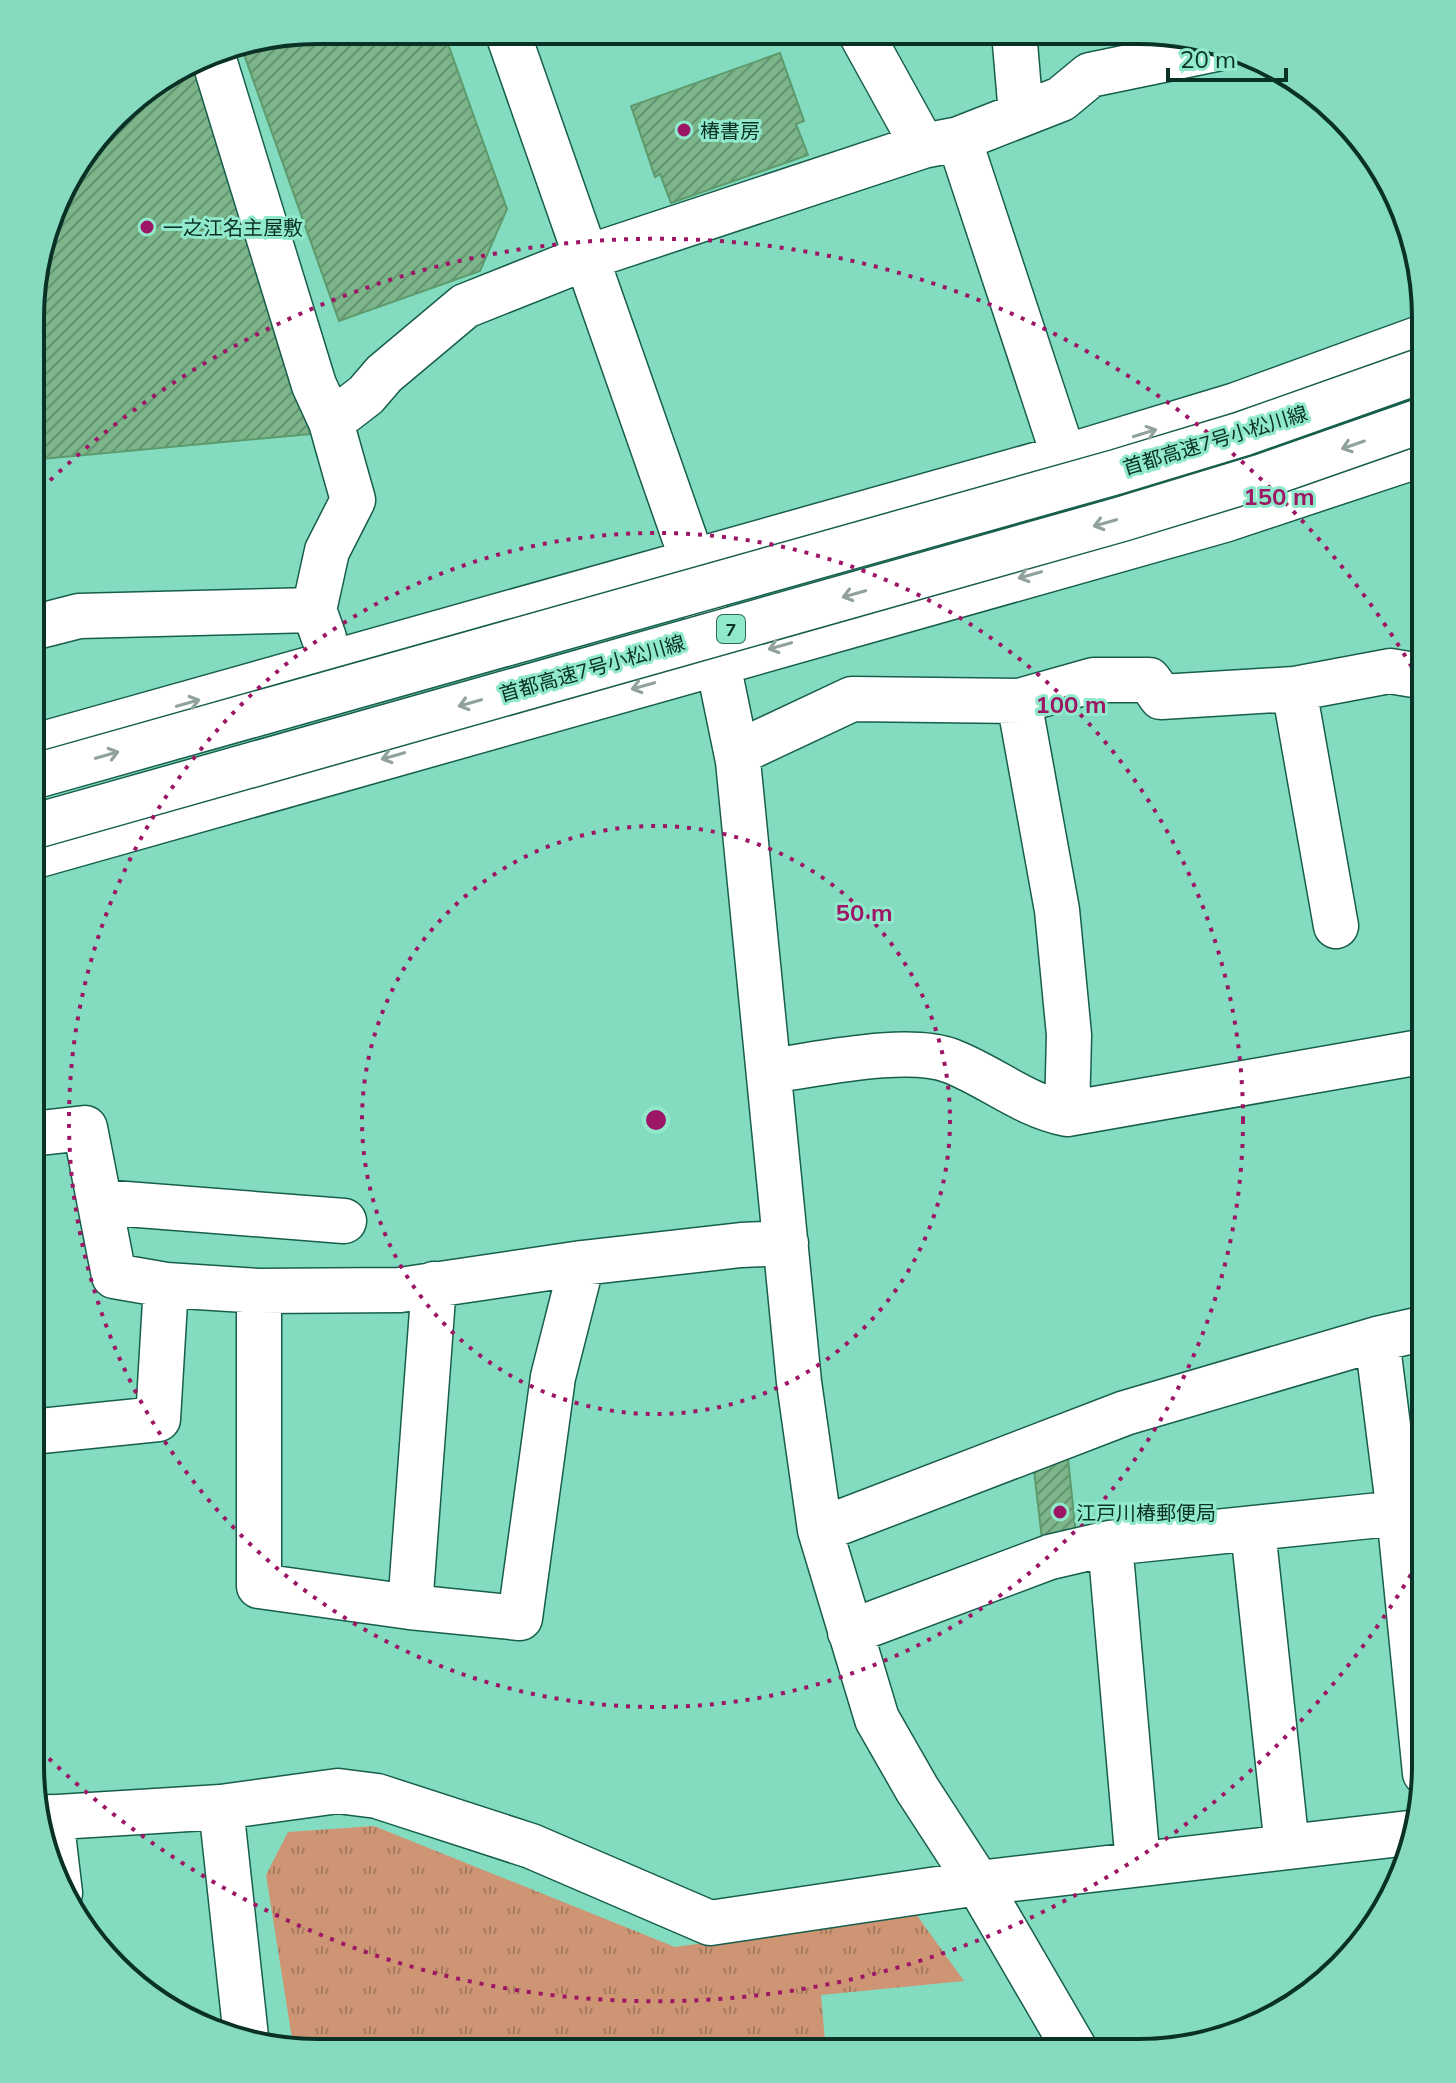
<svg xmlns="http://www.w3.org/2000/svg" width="1456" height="2083" font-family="Mulish,'Noto Sans JP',sans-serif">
	<defs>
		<pattern id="park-tufts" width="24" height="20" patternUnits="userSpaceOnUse" patternTransform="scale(2)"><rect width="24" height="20" fill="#ce9574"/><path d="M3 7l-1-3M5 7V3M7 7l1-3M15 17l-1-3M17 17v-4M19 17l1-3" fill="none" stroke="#a57a5f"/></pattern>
		<pattern id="building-hatch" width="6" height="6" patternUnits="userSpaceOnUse" patternTransform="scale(2)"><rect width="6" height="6" fill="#7cb58a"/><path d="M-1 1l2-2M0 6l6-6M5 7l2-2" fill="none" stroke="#649471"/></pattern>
	</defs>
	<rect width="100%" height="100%" fill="#84dcc0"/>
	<path fill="url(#park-tufts)" d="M 374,1826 L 675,1947 L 916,1914 L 964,1981 L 821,1995 L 826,2052 L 736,2052 L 734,2049 L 707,2052 L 294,2051 L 266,1875 L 288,1832 Z"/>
	<path fill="url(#building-hatch)" stroke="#5d9b6d" stroke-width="2" d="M 318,30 L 443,30 L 507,209 L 480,271 L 339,321 L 240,43 Z
		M 572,31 L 618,31 L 577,45 Z
		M 780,53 L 804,121 L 796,124 L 808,155 L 671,203 L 660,174 L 655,177 L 631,106 Z
		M 193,64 L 310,434 L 32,460 L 33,280 L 68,174 L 128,101 Z
		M 1068,1458 L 1076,1536 L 1042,1539 L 1033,1462 Z"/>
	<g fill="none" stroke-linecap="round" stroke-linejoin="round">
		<g stroke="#175e4c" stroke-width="47">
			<path id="minor" d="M 507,31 L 693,562 L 718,664 L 738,761 L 799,1382 L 820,1530 L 877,1719 L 917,1789 L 978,1883 L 1077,2053
				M 860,32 L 923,146
				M 1014,32 L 1021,114
				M 212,53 L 314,385 L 331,422 L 353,500 L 327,551 L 314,610
				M 959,139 L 1064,457
				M 331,422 L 366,395 L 384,374 L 465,306 L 588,257 L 923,146 L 959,139 L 1061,99 L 1090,75 L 1216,49
				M 32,628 L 79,616 L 314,610 L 324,638
				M 1294,689 L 1336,926
				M 1019,701 L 1057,910 L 1069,1035 L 1067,1114
				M 32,747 L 1064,457 L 1236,405 L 1426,336
				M 737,753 L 852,699 L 1019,701 L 1094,680 L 1149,680 L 1161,697 L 1294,689 L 1390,671 L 1426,677
				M 32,857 L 1224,520 L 1426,453
				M 769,1071 C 816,1065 907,1044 951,1061 C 992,1077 1023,1105 1067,1114 L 1426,1051
				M 31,1134 L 85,1128 L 114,1276 L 166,1285 L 259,1291 L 400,1290 L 582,1263 L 741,1245 L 786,1243
				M 100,1202 L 344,1221
				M 259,1291 L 259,1586 L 410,1607 L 434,1284
				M 1377,1339 L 1399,1513 L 1425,1773
				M 31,1432 L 158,1419 L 166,1285
				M 820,1530 L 1125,1413 L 1377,1339 L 1426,1328
				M 1253,1530 L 1287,1847
				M 1110,1543 L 1138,1864
				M 410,1607 L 520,1618 L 553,1377 L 582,1263
				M 850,1632 L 1050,1557 L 1110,1543 L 1399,1513
				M 221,1807 L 246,2037
				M 51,1817 L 60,1893
				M 42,1818 L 221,1807 L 338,1791 L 377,1796 L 531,1846 L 710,1923 L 978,1883 L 1409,1833"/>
		</g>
		<use href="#minor" stroke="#fff" stroke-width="44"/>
		<g stroke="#175e4c" stroke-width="47" stroke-linecap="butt">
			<path id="highway-bridge" d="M 32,777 L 1116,472 L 1242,434 L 1426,369
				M 32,827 L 1122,519 L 1263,476 L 1426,419"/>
		</g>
		<use href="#highway-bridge" stroke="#fff" stroke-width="44"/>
	</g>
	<defs><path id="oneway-shaft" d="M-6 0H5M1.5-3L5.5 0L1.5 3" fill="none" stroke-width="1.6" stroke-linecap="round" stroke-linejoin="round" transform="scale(2)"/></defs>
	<g stroke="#91a29d">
		<use href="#oneway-shaft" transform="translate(1145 433) rotate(-17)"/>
		<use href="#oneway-shaft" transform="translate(1353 445) rotate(161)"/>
		<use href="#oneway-shaft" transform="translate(1105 523) rotate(164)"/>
		<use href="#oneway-shaft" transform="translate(1030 575) rotate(164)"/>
		<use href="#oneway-shaft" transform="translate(854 594) rotate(164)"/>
		<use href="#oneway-shaft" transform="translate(780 646) rotate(164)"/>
		<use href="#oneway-shaft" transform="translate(643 686) rotate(164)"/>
		<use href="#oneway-shaft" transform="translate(188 703) rotate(-16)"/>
		<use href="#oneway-shaft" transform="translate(470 703) rotate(164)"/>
		<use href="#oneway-shaft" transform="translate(107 755) rotate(-16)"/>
		<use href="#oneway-shaft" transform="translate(393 756) rotate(164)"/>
	</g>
	<g fill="none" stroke="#9d1665" stroke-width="4" stroke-dasharray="4 8">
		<circle cx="656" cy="1120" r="294"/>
		<circle cx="656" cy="1120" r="587"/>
		<path d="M1423 1554A881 881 0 0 1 33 1743M33 497A881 881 0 0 1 1423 686"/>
	</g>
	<g fill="#9d1665" stroke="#91e9cc" stroke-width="3">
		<circle cx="684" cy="130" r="8"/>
		<circle cx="147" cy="227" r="8"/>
		<circle cx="1060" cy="1512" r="8"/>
	</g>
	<g text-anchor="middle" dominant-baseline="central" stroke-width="6" stroke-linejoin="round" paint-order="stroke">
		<rect fill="#91e9cc" stroke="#326858" stroke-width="2" x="717" y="615" width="28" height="28" rx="6"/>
		<g font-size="18" font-weight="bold" fill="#0a3126">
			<text x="731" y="629">7</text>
		</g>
		<g font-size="20" fill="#0a3126" stroke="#91e9cc" text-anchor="start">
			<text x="700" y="130">椿書房</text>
			<text x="163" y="227">一之江名主屋敷</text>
			<text x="1076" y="1512">江戸川椿郵便局</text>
		</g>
		<g font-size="20" fill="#0a3126" stroke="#91e9cc">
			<text transform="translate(1215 440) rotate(-17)">首都高速7号小松川線</text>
			<text transform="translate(592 668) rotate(-16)">首都高速7号小松川線</text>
		</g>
	</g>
	<path d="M0 0H1456V2083H0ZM318 44H1138A274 274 0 0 1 1412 318V1765A274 274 0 0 1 1138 2039H318A274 274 0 0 1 44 1765V318A274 274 0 0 1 318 44Z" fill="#86dabf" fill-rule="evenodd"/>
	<path fill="none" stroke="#0a3126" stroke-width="4" d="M318 44H1138A274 274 0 0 1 1412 318V1765A274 274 0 0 1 1138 2039H318A274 274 0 0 1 44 1765V318A274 274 0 0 1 318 44Z"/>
	<circle cx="656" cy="1120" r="12" fill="#9d1665" stroke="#91e9cc" stroke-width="4"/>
	<g font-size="24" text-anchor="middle" font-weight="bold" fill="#9d1665" stroke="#91e9cc" stroke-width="6" stroke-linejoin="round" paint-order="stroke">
		<text x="1279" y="505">150 m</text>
		<text x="1071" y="713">100 m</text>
		<text x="864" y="921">50 m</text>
	</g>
	<path d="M1168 68v12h118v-12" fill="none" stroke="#0a3126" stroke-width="4"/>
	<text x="1180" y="68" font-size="24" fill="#0a3126" stroke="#91e9cc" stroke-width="6" paint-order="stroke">20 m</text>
</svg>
